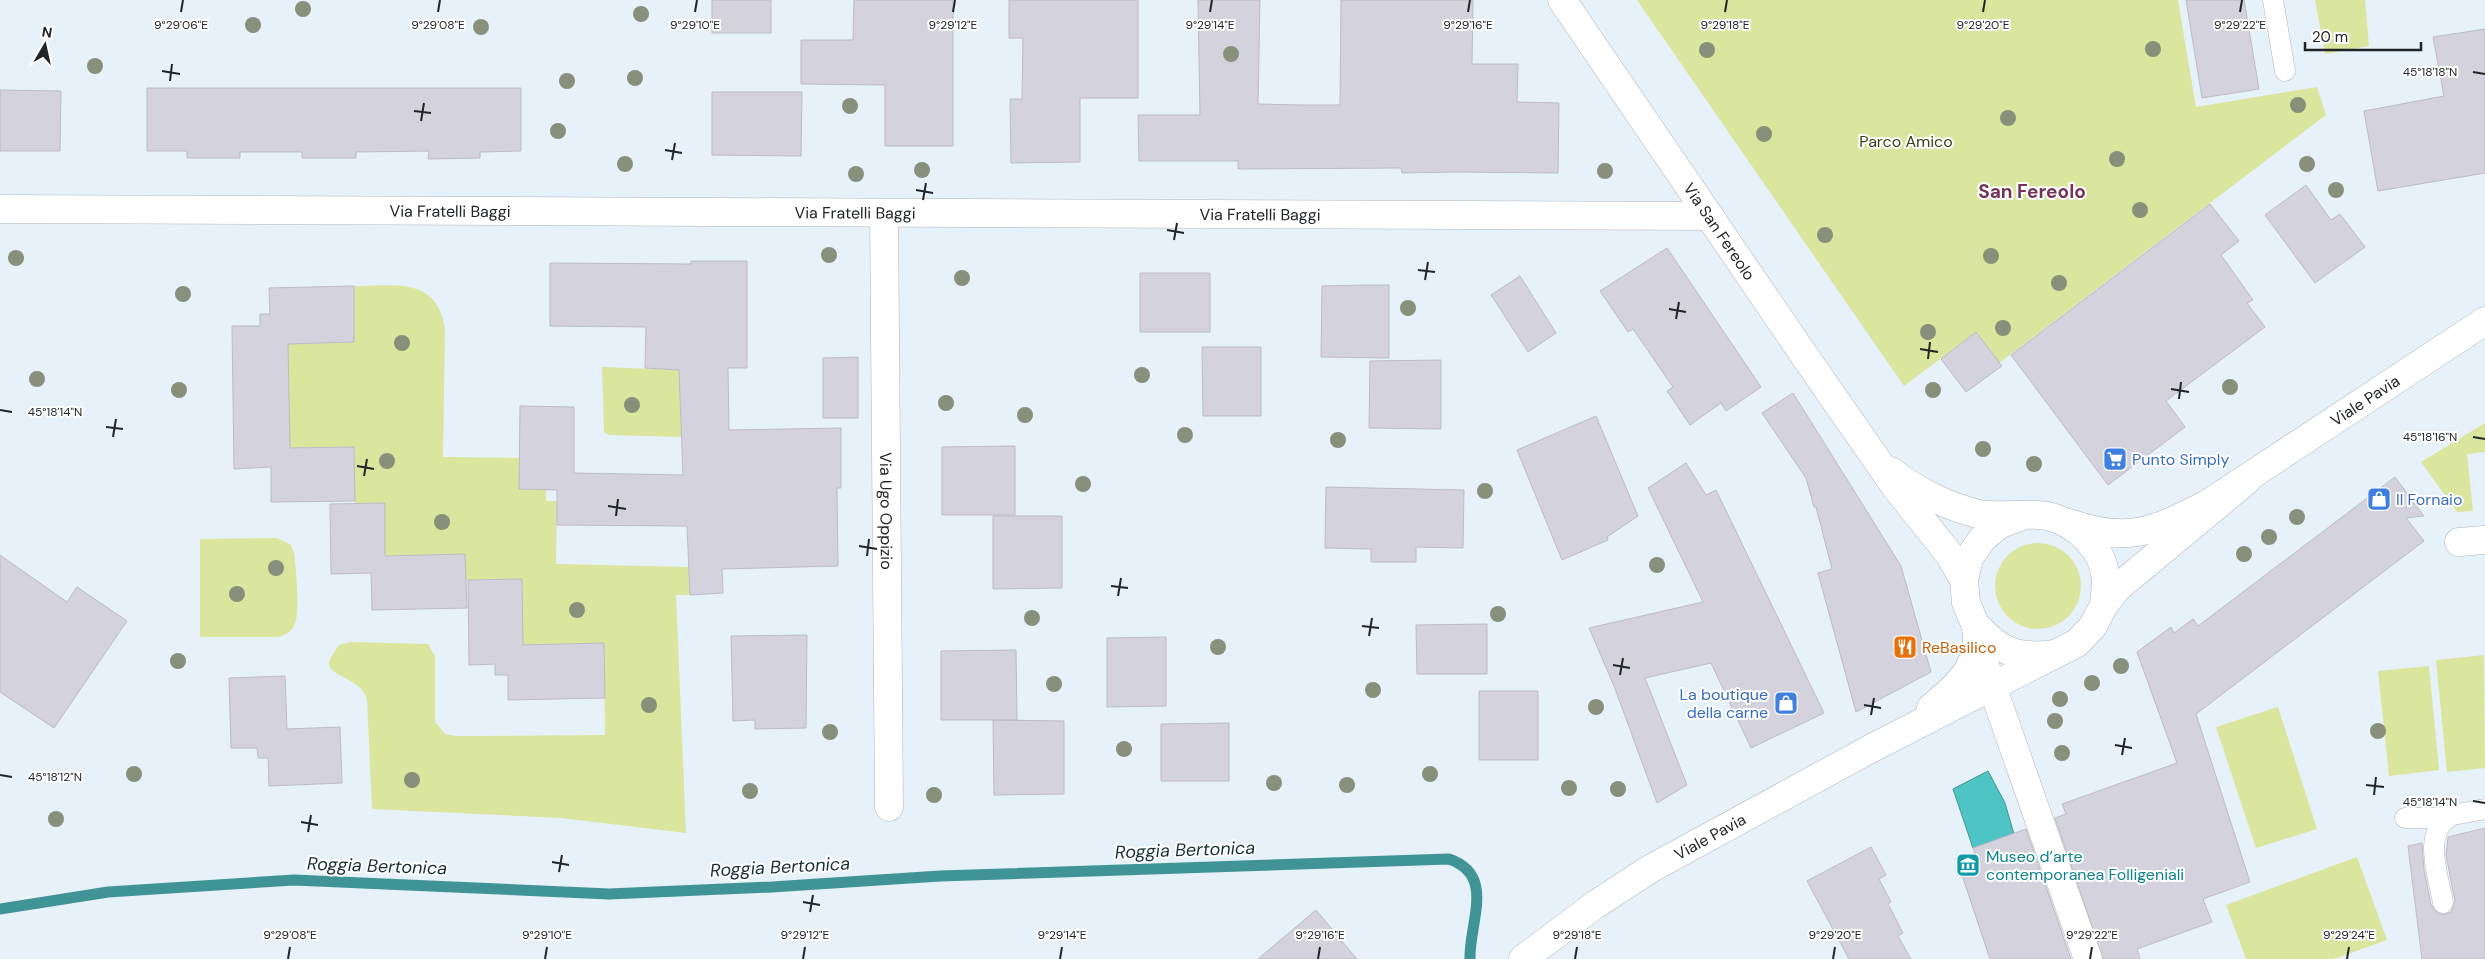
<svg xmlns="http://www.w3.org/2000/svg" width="2485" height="959" font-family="'DM Sans',sans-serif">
	<rect width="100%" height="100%" fill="#e7f1f9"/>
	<path fill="#dae59d" d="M 1637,0 L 2178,0 L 2196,107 L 2317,87 L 2326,115 L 1999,363 L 1976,332 L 1904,386 Z
		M 2315,0 L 2365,0 L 2369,46 L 2325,54 Z
		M 354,286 C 395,286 437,276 445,329 L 443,457 L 520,458 L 519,489 L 546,490 L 546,501 L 557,501 L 556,564 L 689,567 L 690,595 L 676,595 L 686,833 L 561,818 L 372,809 L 367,699 C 361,678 327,676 329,663 C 330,657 336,650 339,645 L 350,642 L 428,644 L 435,656 L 435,722 L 445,734 L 455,736 L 605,735 L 604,644 L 523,645 L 522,579 L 466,580 L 465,554 L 385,556 L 385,503 L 355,503 L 354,447 L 290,448 L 288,344 L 354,342 Z
		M 602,367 L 679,370 L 682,437 L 609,435 L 604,432 Z
		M 2485,423 L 2485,452 L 2467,454 L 2473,511 L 2457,512 L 2421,462 Z
		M 277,538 L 291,545 L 294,553 C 296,567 300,611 295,623 C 292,632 286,635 278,637 L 200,637 L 200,539 Z
		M1995 586a43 43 0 1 1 86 0a43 43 0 1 1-86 0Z
		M 2484,655 L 2485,768 L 2447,772 L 2436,660 Z
		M 2429,666 L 2439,770 L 2389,776 L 2378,671 Z
		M 2278,707 L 2317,829 L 2256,848 L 2216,727 Z
		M 2357,857 L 2387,940 L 2334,959 L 2246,959 L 2226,905 Z"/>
	<path fill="#4fc4c4" stroke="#419495" d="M 1988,771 L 2005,803 L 2014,834 L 1973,848 L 1953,789 Z"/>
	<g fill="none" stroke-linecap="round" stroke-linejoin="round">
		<path stroke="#419495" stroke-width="11" d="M 0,909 L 108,892 L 294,880 L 609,894 L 772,887 L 940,876 L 1449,859 C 1496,875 1469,922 1470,959"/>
	</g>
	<path fill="#d3d2dd" stroke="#bcbbc6" d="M 712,0 L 771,0 L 771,33 L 712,33 Z
		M 854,0 L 953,0 L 953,146 L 885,146 L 885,85 L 801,84 L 801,40 L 853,40 Z
		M 1009,0 L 1138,0 L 1138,98 L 1080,98 L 1080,162 L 1011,163 L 1010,99 L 1022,99 L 1023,38 L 1009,38 Z
		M 1198,0 L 1260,0 L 1258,104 L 1299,105 L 1340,105 L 1341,0 L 1473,0 L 1472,64 L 1518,64 L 1517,102 L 1559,103 L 1558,173 L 1454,172 L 1402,173 L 1401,168 L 1238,169 L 1238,161 L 1139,161 L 1138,115 L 1200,115 Z
		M 2186,0 L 2244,0 L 2259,89 L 2202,98 Z
		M 2485,29 L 2485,173 L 2378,191 L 2364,111 L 2444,96 L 2433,37 Z
		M 147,88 L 521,88 L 521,151 L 480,152 L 480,158 L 428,159 L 429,151 L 356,152 L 356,158 L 302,158 L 302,152 L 240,152 L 240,158 L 187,158 L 187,151 L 147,151 Z
		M 0,90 L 61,91 L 60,151 L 0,151 Z
		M 712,92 L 802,92 L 801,156 L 712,155 Z
		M 2306,185 L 2331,220 L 2340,214 L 2365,247 L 2315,283 L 2265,215 Z
		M 2210,204 L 2239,241 L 2221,255 L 2253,300 L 2247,303 L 2265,327 L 2166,401 L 2185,427 L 2108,485 L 2011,355 Z
		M 1667,248 L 1761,387 L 1726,411 L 1721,403 L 1690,425 L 1667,391 L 1673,387 L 1633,329 L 1628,332 L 1600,291 Z
		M 691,261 L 747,261 L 747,368 L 728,368 L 729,430 L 841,428 L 841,488 L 837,488 L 838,566 L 722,569 L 723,593 L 690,595 L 687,526 L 557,525 L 557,490 L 519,489 L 520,406 L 574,407 L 574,473 L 683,475 L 679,370 L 645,368 L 646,327 L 550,326 L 550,263 L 691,264 Z
		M 1140,273 L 1210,273 L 1210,332 L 1140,332 Z
		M 1520,276 L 1556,333 L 1528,352 L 1491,295 Z
		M 1365,285 L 1389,285 L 1389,358 L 1321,357 L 1322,286 Z
		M 354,286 L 354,342 L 288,344 L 290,448 L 354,447 L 355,501 L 271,502 L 271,467 L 234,469 L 232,326 L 260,326 L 260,314 L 270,314 L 269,288 Z
		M 1976,332 L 2002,366 L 1966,392 L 1941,359 Z
		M 1202,347 L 1261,347 L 1261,416 L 1203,416 Z
		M 858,357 L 858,418 L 823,418 L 823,358 Z
		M 1441,360 L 1441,429 L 1369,428 L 1370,361 Z
		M 1793,393 L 1901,566 L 1931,672 L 1856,712 L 1818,573 L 1832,569 L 1816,507 L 1814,507 L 1806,478 L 1762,413 Z
		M 1596,416 L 1638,516 L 1607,537 L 1608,540 L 1562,560 L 1517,450 Z
		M 1015,446 L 1015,515 L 942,515 L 942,447 Z
		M 1686,463 L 1706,495 L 1716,490 L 1824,713 L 1751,748 L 1711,663 L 1645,678 L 1687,785 L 1657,803 L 1614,686 L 1589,628 L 1703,602 L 1648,488 Z
		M 2395,477 L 2424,516 L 2406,518 L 2424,541 L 2196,714 L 2250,882 L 2203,899 L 2212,922 L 2137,949 L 2140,959 L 2103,959 L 2055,818 L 2066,814 L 2062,804 L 2177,763 L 2137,652 L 2171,627 L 2174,633 L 2193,619 L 2198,626 Z
		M 1326,487 L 1464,490 L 1463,548 L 1416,547 L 1416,562 L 1371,562 L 1371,549 L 1325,548 Z
		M 385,503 L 385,556 L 465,554 L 467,608 L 372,610 L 371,573 L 331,574 L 330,504 Z
		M 993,516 L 1062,516 L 1062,588 L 993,589 Z
		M 0,555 L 67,602 L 77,587 L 127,621 L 54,728 L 0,692 Z
		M 522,579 L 523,645 L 604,643 L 605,698 L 508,700 L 508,675 L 495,675 L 495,664 L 469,665 L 468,580 Z
		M 1487,624 L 1487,674 L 1417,674 L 1416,625 Z
		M 807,635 L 806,728 L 755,729 L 755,720 L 733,721 L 731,636 Z
		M 1166,637 L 1166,706 L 1107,707 L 1107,638 Z
		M 1016,650 L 1017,720 L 941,720 L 941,651 Z
		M 285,676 L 287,729 L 340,727 L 342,783 L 269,786 L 268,758 L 258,758 L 257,748 L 231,748 L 229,678 Z
		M 1479,691 L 1538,691 L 1538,760 L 1479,760 Z
		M 993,720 L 1064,721 L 1064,794 L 994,795 Z
		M 1229,723 L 1229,781 L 1161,781 L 1161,724 Z
		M 2485,828 L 2485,959 L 2422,959 L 2408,846 L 2422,843 L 2424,870 L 2431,905 L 2439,914 L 2446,914 L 2451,912 L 2455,901 L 2446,855 L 2448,837 Z
		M 2026,829 L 2071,959 L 1990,959 L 1960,869 L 1978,862 L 1973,848 Z
		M 1871,847 L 1886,875 L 1879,879 L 1891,902 L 1888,904 L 1903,933 L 1898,936 L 1911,959 L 1849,959 L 1807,881 Z
		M 1316,910 L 1357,959 L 1258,959 Z"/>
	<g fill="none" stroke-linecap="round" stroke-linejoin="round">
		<g stroke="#adb6be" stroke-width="21">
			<path id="service" d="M 2273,0 L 2285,71
				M 2405,818 L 2436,818 L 2485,809
				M 2443,903 C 2439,877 2421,832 2451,816"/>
		</g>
		<g stroke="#adb6be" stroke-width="29">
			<g id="minor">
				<path id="s1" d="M 1562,0 L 1806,358 L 1897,489 L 1949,554 L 1964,580"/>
				<path id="s2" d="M 0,209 L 1710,216"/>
				<path id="s3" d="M 884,213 L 889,807"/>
				<path d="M 1891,471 C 1916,491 1948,507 1979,514 C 2002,518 2025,512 2047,516 C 2078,523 2105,550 2106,582 C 2106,590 2104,598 2104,605"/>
				<path d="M 2022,516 L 2000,524 L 1982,539 L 1969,558 L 1964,580 L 1966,603 L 1975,624 L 1984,663 L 2088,959"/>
				<path id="s4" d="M 2069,523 C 2128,544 2153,531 2206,505 L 2485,321"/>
				<path d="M 2459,542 L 2485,540"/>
				<path d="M 1975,624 C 2000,652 2017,659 2054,654"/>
				<path d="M 1931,708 C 1954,688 1978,670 1977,636"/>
				<path id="s5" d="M 1523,959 L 1595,905 L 1650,869 L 1870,749 L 2077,643 L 2093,626 L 2104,605 L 2116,589 L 2246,481"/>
			</g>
		</g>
		<use href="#service" stroke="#fff" stroke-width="20"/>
		<use href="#minor" stroke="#fff" stroke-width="28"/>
	</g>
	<g fill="#888f7b">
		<circle cx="303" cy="9" r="8"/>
		<circle cx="641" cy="14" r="8"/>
		<circle cx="253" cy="25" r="8"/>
		<circle cx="481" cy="27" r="8"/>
		<circle cx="2153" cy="49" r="8"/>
		<circle cx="1707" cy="50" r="8"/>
		<circle cx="1231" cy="54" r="8"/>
		<circle cx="95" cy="66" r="8"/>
		<circle cx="635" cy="78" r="8"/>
		<circle cx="567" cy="81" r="8"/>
		<circle cx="2298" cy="105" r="8"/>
		<circle cx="850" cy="106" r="8"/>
		<circle cx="2008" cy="118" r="8"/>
		<circle cx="558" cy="131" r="8"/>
		<circle cx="1764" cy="134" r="8"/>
		<circle cx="2117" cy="159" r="8"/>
		<circle cx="625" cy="164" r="8"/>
		<circle cx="2307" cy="164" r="8"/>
		<circle cx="922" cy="170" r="8"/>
		<circle cx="1605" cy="171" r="8"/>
		<circle cx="856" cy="174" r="8"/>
		<circle cx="2336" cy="190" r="8"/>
		<circle cx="2140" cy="210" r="8"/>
		<circle cx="1825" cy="235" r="8"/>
		<circle cx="829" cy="255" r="8"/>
		<circle cx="1991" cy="256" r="8"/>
		<circle cx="16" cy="258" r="8"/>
		<circle cx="962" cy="278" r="8"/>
		<circle cx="2059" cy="283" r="8"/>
		<circle cx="183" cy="294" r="8"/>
		<circle cx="1408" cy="308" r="8"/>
		<circle cx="2003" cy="328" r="8"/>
		<circle cx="1928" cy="332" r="8"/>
		<circle cx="402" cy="343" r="8"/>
		<circle cx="1142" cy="375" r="8"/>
		<circle cx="37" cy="379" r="8"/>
		<circle cx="2230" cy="387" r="8"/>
		<circle cx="179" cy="390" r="8"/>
		<circle cx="1933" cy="390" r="8"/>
		<circle cx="946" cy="403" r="8"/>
		<circle cx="632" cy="405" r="8"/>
		<circle cx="1025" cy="415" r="8"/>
		<circle cx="1185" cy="435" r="8"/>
		<circle cx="1338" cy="440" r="8"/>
		<circle cx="1983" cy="449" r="8"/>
		<circle cx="387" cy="461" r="8"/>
		<circle cx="2034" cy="464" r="8"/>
		<circle cx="1083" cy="484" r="8"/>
		<circle cx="1485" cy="491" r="8"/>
		<circle cx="2297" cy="517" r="8"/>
		<circle cx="442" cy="522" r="8"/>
		<circle cx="2269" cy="537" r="8"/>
		<circle cx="2244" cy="554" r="8"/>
		<circle cx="1657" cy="565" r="8"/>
		<circle cx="276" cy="568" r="8"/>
		<circle cx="237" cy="594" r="8"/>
		<circle cx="577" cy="610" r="8"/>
		<circle cx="1498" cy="614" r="8"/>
		<circle cx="1032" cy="618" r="8"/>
		<circle cx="1218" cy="647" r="8"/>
		<circle cx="178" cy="661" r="8"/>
		<circle cx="2121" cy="666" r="8"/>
		<circle cx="2092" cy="683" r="8"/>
		<circle cx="1054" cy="684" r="8"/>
		<circle cx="1373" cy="690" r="8"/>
		<circle cx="2060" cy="699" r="8"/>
		<circle cx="649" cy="705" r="8"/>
		<circle cx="1596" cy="707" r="8"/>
		<circle cx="2055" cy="721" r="8"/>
		<circle cx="2378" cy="731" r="8"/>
		<circle cx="830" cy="732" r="8"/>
		<circle cx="1124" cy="749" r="8"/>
		<circle cx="2062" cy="753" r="8"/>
		<circle cx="134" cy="774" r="8"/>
		<circle cx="1430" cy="774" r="8"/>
		<circle cx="412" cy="780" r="8"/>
		<circle cx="1274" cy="783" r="8"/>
		<circle cx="1347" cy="785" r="8"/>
		<circle cx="1569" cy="788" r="8"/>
		<circle cx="1618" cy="789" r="8"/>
		<circle cx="750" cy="791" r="8"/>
		<circle cx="934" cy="795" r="8"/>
		<circle cx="56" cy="819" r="8"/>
	</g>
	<path fill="none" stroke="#212528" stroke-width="2" d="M 181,12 L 183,0M 438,12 L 440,0M 695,12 L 697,0M 953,12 L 955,0M 1210,12 L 1212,0M 1468,12 L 1470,0M 1725,12 L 1727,0M 1983,12 L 1985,0M 2240,12 L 2242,0M 162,71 L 180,74M 2473,72 L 2485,74M 170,81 L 172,64M 414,111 L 431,113M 421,121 L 424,103M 665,150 L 682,153M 672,160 L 675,143M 916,190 L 933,193M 923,200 L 926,183M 1167,230 L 1184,233M 1174,240 L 1177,223M 1418,270 L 1435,272M 1425,280 L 1428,262M 1669,309 L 1686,312M 1676,319 L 1679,302M 1920,349 L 1938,352M 1928,359 L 1930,342M 2171,389 L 2189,392M 2179,399 L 2181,382M 0,410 L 12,412M 106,427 L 123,429M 113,437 L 116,419M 2473,437 L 2485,439M 357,466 L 374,469M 364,476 L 367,459M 608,506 L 626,509M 616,516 L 618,499M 859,546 L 877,549M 867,556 L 869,539M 1111,586 L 1128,588M 1118,596 L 1121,578M 1362,626 L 1379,628M 1369,636 L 1372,618M 1613,665 L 1630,668M 1620,675 L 1623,658M 1864,705 L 1881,708M 1871,715 L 1874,698M 2115,745 L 2132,748M 2122,755 L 2125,738M 0,775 L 12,777M 2366,785 L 2384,787M 2374,795 L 2376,777M 2473,801 L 2485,803M 301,822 L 318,825M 308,832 L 311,815M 552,862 L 569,865M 559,872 L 562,855M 803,902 L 820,905M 810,912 L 813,895M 288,959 L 290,947M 545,959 L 547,947M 803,959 L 805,947M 1060,959 L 1062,947M 1318,959 L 1320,947M 1575,959 L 1577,947M 1833,959 L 1835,947M 2090,959 L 2092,947M 2347,959 L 2349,947"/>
	<defs>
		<g id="supermarket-square" transform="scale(1.25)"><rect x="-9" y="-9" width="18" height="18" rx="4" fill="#3f7fe0" stroke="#fff"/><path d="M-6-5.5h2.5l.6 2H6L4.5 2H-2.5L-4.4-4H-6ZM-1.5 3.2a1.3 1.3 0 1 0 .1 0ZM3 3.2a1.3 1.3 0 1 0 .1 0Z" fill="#fff"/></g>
		<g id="shop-square" transform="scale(1.25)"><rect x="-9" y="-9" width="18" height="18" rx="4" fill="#3f7fe0" stroke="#fff"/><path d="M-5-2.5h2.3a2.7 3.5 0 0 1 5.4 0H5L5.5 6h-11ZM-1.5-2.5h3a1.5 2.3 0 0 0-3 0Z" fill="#fff"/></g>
		<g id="restaurant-square" transform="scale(1.25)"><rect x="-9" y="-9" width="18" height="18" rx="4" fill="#e8710a" stroke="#fff"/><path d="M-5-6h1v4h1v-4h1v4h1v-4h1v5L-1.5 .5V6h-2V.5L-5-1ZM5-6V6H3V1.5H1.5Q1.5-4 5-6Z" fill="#fff"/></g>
		<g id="museum-square" transform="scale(1.25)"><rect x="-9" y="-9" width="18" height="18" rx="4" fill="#0f9aa8" stroke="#fff"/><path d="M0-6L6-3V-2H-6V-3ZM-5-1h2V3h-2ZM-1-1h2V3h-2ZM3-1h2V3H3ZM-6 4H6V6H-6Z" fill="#fff"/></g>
	</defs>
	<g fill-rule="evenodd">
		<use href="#supermarket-square" x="2115" y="459"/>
		<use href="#shop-square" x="2379" y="499"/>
		<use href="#restaurant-square" x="1905" y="647"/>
		<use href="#shop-square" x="1786" y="703"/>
		<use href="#museum-square" x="1968" y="865"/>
	</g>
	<g text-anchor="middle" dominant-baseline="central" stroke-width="4" stroke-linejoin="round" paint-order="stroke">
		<g font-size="16" fill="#3a3f14" stroke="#fff">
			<text x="1906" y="141">Parco Amico</text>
		</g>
		<g font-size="16" fill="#212528" stroke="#fff">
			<text stroke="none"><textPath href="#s2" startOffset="450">Via Fratelli Baggi</textPath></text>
			<text stroke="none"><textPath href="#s2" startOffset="855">Via Fratelli Baggi</textPath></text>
			<text stroke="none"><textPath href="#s2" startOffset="1260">Via Fratelli Baggi</textPath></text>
			<text stroke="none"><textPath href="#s1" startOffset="280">Via San Fereolo</textPath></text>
			<text stroke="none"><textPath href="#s4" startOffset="334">Viale Pavia</textPath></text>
			<text stroke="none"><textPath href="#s3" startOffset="298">Via Ugo Oppizio</textPath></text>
			<text stroke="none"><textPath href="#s5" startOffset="224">Viale Pavia</textPath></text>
		</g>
		<g font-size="16" fill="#366cbe" stroke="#fff" text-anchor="start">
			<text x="2132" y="459">Punto Simply</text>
			<text x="2396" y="499">Il Fornaio</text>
			<text x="1768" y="694" text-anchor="end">La boutique<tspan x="1768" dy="18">della carne</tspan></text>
		</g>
		<g font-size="16" fill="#c56008" stroke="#fff" text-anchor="start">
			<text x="1922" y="647">ReBasilico</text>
		</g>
		<g font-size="16" fill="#0d838f" stroke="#fff" text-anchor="start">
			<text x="1986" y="856">Museo d’arte<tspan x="1986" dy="18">contemporanea Folligeniali</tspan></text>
		</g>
		<g font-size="18" font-style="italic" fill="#163030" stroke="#fff">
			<text transform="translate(1185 850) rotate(-2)">Roggia Bertonica</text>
			<text transform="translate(377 866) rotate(2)">Roggia Bertonica</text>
			<text transform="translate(780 867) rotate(-3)">Roggia Bertonica</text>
		</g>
		<g font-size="19" font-weight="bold" fill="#743458" stroke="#fff">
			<text x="2032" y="191">San Fereolo</text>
		</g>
	</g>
	<g font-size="12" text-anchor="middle" fill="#212528" stroke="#fff" stroke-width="4" stroke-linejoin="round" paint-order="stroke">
		<text x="181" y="29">9°29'06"E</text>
		<text x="438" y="29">9°29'08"E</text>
		<text x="695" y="29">9°29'10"E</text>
		<text x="953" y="29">9°29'12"E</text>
		<text x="1210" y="29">9°29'14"E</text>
		<text x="1468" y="29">9°29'16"E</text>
		<text x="1725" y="29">9°29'18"E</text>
		<text x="1983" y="29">9°29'20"E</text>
		<text x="2240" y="29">9°29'22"E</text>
		<text x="2430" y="76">45°18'18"N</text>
		<text x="55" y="416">45°18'14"N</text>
		<text x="2430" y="441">45°18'16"N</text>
		<text x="55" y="781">45°18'12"N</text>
		<text x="2430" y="806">45°18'14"N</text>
		<text x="290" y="939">9°29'08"E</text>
		<text x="547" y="939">9°29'10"E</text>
		<text x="805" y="939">9°29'12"E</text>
		<text x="1062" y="939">9°29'14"E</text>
		<text x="1320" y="939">9°29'16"E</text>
		<text x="1577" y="939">9°29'18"E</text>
		<text x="1835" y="939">9°29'20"E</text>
		<text x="2092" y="939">9°29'22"E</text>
		<text x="2349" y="939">9°29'24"E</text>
	</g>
	<g transform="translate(45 45) rotate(9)" stroke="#ffffff" stroke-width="4" paint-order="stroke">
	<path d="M0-4L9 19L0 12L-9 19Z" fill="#212528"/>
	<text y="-8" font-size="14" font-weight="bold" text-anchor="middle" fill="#212528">N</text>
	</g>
	<path d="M2305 42v8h116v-8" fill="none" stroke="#212528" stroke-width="2.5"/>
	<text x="2312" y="42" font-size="15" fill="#212528" stroke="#ffffff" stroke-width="4" paint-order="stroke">20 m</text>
</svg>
